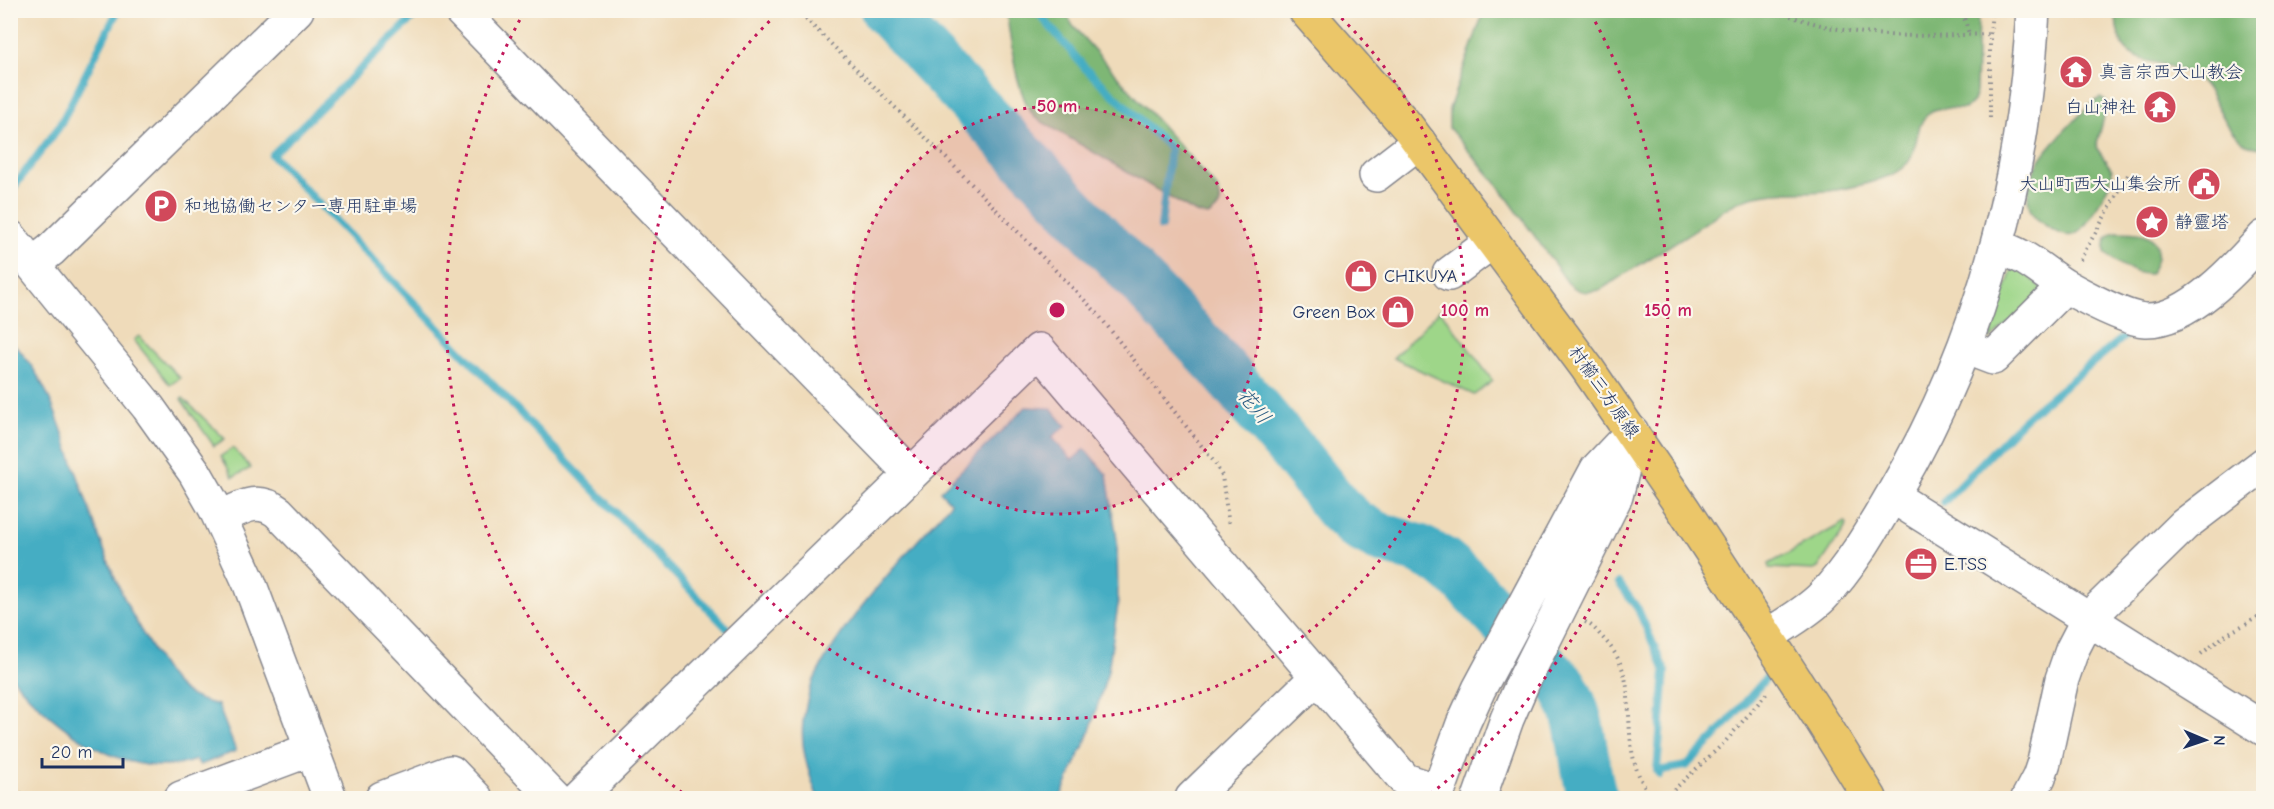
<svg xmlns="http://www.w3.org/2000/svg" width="2274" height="809" font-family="'Comic Neue','Klee One',sans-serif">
	<rect width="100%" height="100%" fill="#fbf7ec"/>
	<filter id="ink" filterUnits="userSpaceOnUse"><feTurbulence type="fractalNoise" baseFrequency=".0167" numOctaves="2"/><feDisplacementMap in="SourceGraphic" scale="12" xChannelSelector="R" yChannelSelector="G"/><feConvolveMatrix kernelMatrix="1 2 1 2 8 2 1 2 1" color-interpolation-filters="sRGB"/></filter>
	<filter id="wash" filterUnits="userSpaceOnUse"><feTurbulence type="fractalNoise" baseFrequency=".008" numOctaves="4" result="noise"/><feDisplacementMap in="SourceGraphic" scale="24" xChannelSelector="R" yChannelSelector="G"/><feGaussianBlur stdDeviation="1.35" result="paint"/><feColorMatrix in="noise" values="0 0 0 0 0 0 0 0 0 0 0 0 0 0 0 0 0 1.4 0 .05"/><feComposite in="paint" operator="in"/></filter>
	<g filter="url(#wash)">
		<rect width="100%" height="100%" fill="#efdbba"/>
		<path fill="#9ed689" stroke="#5c8274" stroke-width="1.5" d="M 2014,263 L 2045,291 L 1989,340 Z
			M 1440,310 L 1493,381 L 1474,395 L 1393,358 Z
			M 139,336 L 180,378 L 170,385 L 134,340 Z
			M 183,398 L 225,439 L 214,446 L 181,399 Z
			M 233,448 L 251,468 L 233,477 L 221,456 Z
			M 1845,522 L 1847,525 L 1818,568 L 1814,570 L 1769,568 L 1769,564 Z"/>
		<path fill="#7eb775" stroke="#4c736a" stroke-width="1.5" d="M 1006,11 L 1068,11 L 1067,15 L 1073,26 L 1217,188 C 1223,202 1221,208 1208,216 L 1196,213 L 1034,117 C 1014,88 1012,45 1006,11 Z
			M 1484,11 L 1978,11 L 1976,92 L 1973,101 L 1965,109 C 1955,109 1938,106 1930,112 C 1910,127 1923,161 1895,173 C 1874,183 1851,188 1829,191 C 1804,193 1780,190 1756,196 C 1734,200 1714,217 1696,229 C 1664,249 1632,270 1600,290 C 1586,293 1579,293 1568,283 L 1501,189 L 1449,128 L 1449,109 Z
			M 2116,11 L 2263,11 L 2263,148 C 2224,147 2222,98 2197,78 C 2190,72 2180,70 2172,67 C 2133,57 2116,57 2116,11 Z
			M 2100,98 L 2107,102 L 2107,106 L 2096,147 L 2112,170 L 2112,177 C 2107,189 2087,230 2075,234 C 2066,238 2058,233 2050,228 C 2041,223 2031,216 2029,205 C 2022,171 2055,140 2076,119 C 2084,112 2091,103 2100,98 Z
			M 2117,232 C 2134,233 2155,230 2157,251 C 2158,260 2155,267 2149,274 C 2135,275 2114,262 2105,252 C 2104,242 2106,234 2117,232 Z"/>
		<path fill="#44adc3" stroke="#306e90" stroke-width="1.5" d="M 11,341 C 47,376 60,425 76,471 C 97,530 115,590 149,644 C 160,662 170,683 188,694 C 197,700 208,702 218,705 L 236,751 L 200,765 L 196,760 C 127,785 52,726 11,676 Z
			M 1026,407 L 1051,408 L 1066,426 L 1052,437 L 1072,460 L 1085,449 L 1107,475 L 1117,540 L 1118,605 L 1108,671 L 1089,734 L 1060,798 L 818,798 C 809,774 800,748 803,722 C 805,710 808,693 813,682 C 843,619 905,556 951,503 L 940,491 Z"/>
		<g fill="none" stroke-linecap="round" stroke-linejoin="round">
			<path stroke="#44adc3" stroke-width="8" d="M 421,10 L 272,155 L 727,628
				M 1036,10 L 1085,68 L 1170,148 L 1161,227
				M 10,192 L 59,127 L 118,10
				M 1944,502 L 2024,419 L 2130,332
				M 1619,583 L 1638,609 L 1665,671 L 1657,771 L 1660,775
				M 1657,771 L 1686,766 L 1717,735 L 1768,676"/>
			<path stroke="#44adc3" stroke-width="50" d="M 885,10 L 1220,366 L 1290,448 L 1338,508 L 1356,525 L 1379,537 L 1418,549 L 1443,562 L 1463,579 L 1563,686 C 1586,726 1580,757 1593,798"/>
		</g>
	</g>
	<g filter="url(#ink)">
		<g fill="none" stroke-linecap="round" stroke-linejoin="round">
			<g stroke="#85858c" stroke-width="36">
				<path id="minor" d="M 460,10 L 911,474
					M 1376,175 L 1419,142
					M 10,237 L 148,407 L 195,473 L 215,508 L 249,582 L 330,798
					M 1997,247 C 2025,254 2041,271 2065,286 C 2083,296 2126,319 2145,320 C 2188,322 2237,267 2264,237
					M 33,264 L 51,250 L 297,10
					M 1449,274 L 1493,241
					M 1964,347 L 1993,358 L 2065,286
					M 1892,496 L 2264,729
					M 220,518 C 241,508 257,496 278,512 L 554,798
					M 1767,636 C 1785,624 1806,613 1822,597 C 1851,567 1873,528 1894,492 C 1982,343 2024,182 2033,10
					M 181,798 L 312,749
					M 382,798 L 451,772 L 476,798
					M 578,798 L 1039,350 L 1405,780 L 1438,791
					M 1192,798 L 1317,677
					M 1436,798 L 1463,724 L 1479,689 L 1597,469 L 1632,432
					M 1479,798 L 1507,719 L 1523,682 L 1616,496 L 1632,434
					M 2028,798 L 2039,777 L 2044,762 L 2062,679 L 2072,650 L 2088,619 L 2184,525 L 2264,464"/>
			</g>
			<g stroke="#85858c" stroke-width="36">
				<path id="major" d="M 1305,10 L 1407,126 L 1587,368 L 1684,510 L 1824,724 L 1870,798"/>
			</g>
			<path stroke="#85858c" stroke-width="4" stroke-dasharray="1.5 4.5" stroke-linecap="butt" d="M 797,10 L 949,161 L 1097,313 L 1215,463 L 1222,476 L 1229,526
				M 1780,10 C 1789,17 1800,19 1810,22 C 1868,40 1930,36 1990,34
				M 1956,10 L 1965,20 L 1969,34
				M 1990,118 L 1990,34 L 1992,10
				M 2080,260 L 2128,175
				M 1585,622 C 1592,625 1597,631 1602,637 C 1638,673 1624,712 1633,756 C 1636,772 1643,786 1653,798
				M 2201,654 L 2227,634 L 2264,614
				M 10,787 L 29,798
				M 1665,798 L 1725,742 L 1767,693"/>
			<use href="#minor" stroke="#fff" stroke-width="33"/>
			<use href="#major" stroke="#ebc669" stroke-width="33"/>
		</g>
	</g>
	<circle cx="1057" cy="310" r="204" fill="#c2185b" fill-opacity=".12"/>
	<g fill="none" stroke="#c2185b" stroke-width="3" stroke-dasharray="3 6">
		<circle cx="1057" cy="310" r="204"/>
		<path d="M1335 12A408 408 0 1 1 779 12"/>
		<path d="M689 798A611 611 0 0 1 523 14M1591 14A611 611 0 0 1 1425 798"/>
	</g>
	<defs>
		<g id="temple-disc" transform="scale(1.725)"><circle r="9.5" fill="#d1495b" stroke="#fbf7ec"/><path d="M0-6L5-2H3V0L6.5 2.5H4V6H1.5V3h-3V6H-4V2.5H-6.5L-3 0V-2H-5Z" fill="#fff"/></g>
		<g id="civic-disc" transform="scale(1.725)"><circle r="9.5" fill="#d1495b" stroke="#fbf7ec"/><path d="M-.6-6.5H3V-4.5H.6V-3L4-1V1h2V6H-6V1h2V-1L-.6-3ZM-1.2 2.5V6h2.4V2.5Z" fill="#fff"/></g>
		<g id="parking-disc" transform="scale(1.725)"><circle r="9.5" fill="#d1495b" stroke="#fbf7ec"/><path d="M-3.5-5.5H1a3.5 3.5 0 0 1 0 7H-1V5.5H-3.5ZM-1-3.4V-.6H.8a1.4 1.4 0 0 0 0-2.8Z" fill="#fff"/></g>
		<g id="sight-disc" transform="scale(1.725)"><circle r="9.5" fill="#d1495b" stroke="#fbf7ec"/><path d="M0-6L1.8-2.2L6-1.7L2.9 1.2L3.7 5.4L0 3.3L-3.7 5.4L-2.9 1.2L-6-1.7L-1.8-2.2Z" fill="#fff"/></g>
		<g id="shop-disc" transform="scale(1.725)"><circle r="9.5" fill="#d1495b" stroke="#fbf7ec"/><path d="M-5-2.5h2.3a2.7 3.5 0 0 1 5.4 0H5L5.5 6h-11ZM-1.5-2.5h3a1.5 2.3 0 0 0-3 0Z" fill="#fff"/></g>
		<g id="office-disc" transform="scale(1.725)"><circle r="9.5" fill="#d1495b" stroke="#fbf7ec"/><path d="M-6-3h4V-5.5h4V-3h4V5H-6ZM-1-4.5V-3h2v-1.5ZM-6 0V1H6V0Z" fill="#fff"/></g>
	</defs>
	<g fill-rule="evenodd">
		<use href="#temple-disc" x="2076" y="72"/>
		<use href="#temple-disc" x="2160" y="107"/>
		<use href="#civic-disc" x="2204" y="184"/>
		<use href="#parking-disc" x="161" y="206"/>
		<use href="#sight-disc" x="2152" y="222"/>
		<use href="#shop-disc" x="1361" y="276"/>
		<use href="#shop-disc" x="1398" y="312"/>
		<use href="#office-disc" x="1921" y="564"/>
	</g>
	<g text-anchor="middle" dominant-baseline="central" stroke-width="4.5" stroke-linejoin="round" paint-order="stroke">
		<g font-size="18" fill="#1b2f5e" stroke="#fbf7ec" text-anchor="start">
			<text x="2099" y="72">真言宗西大山教会</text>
			<text x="2137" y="107" text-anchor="end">白山神社</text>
			<text x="2181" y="184" text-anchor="end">大山町西大山集会所</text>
			<text x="184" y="206">和地協働センター専用駐車場</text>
			<text x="2175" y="222">静靈塔</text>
			<text x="1384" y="276">CHIKUYA</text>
			<text x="1375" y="312" text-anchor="end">Green Box</text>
			<text x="1944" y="564">E.TSS</text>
		</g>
		<g font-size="18" fill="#1b2f5e" stroke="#fbf7ec">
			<text transform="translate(1604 392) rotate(55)">村櫛三方原線</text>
		</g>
		<g font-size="20" font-style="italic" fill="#295b81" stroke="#fbf7ec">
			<text transform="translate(1254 406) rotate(50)">花川</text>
		</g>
	</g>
	<circle cx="1057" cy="310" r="9" fill="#c2185b" stroke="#fbf7ec" stroke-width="3"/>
	<g font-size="18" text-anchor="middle" font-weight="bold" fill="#c2185b" stroke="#fbf7ec" stroke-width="4.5" stroke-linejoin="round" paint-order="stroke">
		<text x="1057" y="112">50 m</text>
		<text x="1465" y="316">100 m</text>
		<text x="1668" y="316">150 m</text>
	</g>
	<rect width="2274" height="809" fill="none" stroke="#fbf7ec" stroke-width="36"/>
	<g transform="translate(2205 740) rotate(92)" stroke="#fbf7ec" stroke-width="4.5" paint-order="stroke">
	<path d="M0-4.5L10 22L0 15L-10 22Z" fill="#1b2f5e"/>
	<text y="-9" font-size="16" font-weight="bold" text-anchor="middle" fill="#1b2f5e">N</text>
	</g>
	<path d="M42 758v9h81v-9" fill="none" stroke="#1b2f5e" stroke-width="3"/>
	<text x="51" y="758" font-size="18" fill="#1b2f5e" stroke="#fbf7ec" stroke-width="4.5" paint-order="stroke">20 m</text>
</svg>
